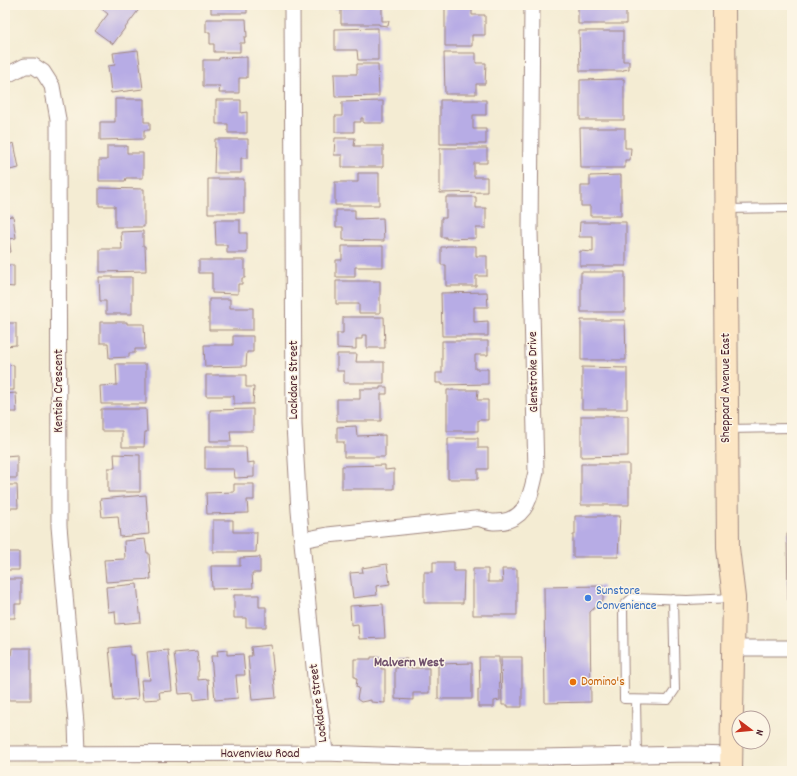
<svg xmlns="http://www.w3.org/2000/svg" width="797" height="776" font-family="Dekko,sans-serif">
	<rect width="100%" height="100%" fill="#fcf5e5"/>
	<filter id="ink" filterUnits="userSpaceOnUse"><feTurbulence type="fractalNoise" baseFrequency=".025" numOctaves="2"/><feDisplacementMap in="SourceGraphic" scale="8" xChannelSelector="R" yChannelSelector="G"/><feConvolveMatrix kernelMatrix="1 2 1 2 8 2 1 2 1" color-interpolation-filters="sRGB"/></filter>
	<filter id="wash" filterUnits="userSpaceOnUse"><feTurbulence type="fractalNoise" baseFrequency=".012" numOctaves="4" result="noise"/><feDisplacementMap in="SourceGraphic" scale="16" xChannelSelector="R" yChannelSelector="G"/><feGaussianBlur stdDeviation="0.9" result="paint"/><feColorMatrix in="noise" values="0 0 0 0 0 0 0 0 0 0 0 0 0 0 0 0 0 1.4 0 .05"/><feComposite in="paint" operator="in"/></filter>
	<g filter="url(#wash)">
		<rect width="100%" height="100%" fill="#f4ecd3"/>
		<g id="blocks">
			<path fill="#b7ace5" d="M 97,5 L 136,5 L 140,8 L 113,44 L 95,31 L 108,14 Z
				M 211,5 L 247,5 L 247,13 L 211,13 Z
				M 334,5 L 382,5 L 382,21 L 389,21 L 388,26 L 379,25 L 379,24 L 341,24 L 341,9 L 334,9 Z
				M 445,5 L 472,5 L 472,15 L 485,15 L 485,35 L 472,35 L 472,46 L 445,46 Z
				M 578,5 L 626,5 L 626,24 L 578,24 Z
				M 206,19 L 246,19 L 247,37 L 244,37 L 245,43 L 240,43 L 240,52 L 214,52 L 214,44 L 210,44 L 210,32 L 206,32 Z
				M 378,28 L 378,60 L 358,60 L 357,50 L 335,50 L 335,29 Z
				M 579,31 L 623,31 L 623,61 L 629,61 L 629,69 L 623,70 L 623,71 L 580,71 Z
				M 138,50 L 143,89 L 111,93 L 108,66 L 115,65 L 113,53 Z
				M 444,53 L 476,53 L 476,63 L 486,63 L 485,84 L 476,84 L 476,94 L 445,94 Z
				M 247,57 L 247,78 L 239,78 L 239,93 L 219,93 L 220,86 L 203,86 L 203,60 L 219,60 L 219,58 Z
				M 357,64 L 378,64 L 379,96 L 335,97 L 334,74 L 357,74 Z
				M 624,79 L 624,120 L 580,120 L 580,80 Z
				M 115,99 L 144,99 L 144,122 L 150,122 L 150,130 L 144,130 L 144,139 L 100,140 L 100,122 L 115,122 Z
				M 216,100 L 241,100 L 241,113 L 247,112 L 247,133 L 228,133 L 228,124 L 216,124 Z
				M 440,100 L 486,100 L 486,115 L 473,115 L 473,129 L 486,129 L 486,144 L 440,144 Z
				M 383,101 L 383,123 L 363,123 L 363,118 L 361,118 L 361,122 L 354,122 L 354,132 L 335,132 L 335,116 L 342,116 L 342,102 Z
				M 580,128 L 625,128 L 625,148 L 631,148 L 630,160 L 625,160 L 625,168 L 581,168 Z
				M 5,136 L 8,145 L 14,143 L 19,168 L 5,171 Z
				M 335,138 L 355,138 L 354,146 L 383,146 L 383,167 L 342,167 L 342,155 L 334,155 Z
				M 215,139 L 248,139 L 248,158 L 241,158 L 241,173 L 214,173 Z
				M 107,146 L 127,146 L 127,153 L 143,153 L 143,178 L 126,178 L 125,181 L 99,181 L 99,160 L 107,160 Z
				M 440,148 L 487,148 L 487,163 L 474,163 L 474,177 L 487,177 L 487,192 L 440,193 Z
				M 358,173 L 379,173 L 379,205 L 335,205 L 335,182 L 358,182 Z
				M 621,175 L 621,216 L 590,216 L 590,206 L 581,206 L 581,186 L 590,186 L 590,176 Z
				M 208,179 L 244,179 L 244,213 L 208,213 Z
				M 99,188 L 144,189 L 144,227 L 115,227 L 115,206 L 99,206 Z
				M 446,197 L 476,197 L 476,208 L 486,208 L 486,228 L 476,228 L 476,238 L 446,239 L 446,237 L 441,237 L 441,218 L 446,218 Z
				M 336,210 L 355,210 L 355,219 L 383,218 L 384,241 L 343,240 L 343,227 L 336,227 Z
				M 13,216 L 16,238 L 9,239 L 11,252 L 5,253 L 5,217 Z
				M 215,220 L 240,220 L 240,233 L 247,233 L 247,253 L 227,253 L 227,245 L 216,245 Z
				M 580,222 L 626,222 L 626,266 L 580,266 L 580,251 L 593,252 L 593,237 L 579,237 Z
				M 143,231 L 143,246 L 145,246 L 146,271 L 100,272 L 100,249 L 122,249 L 121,232 Z
				M 342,246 L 383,246 L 383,267 L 355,267 L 355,277 L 336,277 L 336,260 L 342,260 Z
				M 446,246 L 476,246 L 476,256 L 487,256 L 487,276 L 476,276 L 476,286 L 446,286 L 446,265 L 441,265 L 441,247 L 446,247 Z
				M 199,260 L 245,260 L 245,278 L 242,278 L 242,284 L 238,284 L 238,294 L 212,293 L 212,273 L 199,273 Z
				M 5,265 L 14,265 L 14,287 L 5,286 Z
				M 581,272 L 625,272 L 625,312 L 581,312 Z
				M 99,277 L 132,277 L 132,314 L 106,314 L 106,301 L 100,301 Z
				M 336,281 L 380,281 L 380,313 L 359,313 L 359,304 L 336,304 Z
				M 487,292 L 488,307 L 474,307 L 474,322 L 488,321 L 488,336 L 442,336 L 441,293 Z
				M 209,299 L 230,299 L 230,308 L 253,308 L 253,330 L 209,330 Z
				M 343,317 L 384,317 L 385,348 L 367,348 L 367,335 L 362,335 L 362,339 L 356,339 L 356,349 L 337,348 L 337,333 L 343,333 Z
				M 581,320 L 625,320 L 626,360 L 581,360 Z
				M 100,322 L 127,322 L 127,324 L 144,324 L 145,349 L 135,349 L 135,353 L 129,353 L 129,357 L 109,358 L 108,343 L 100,343 Z
				M 5,323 L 16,323 L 16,345 L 5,346 Z
				M 233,336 L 253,336 L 253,352 L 247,352 L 246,366 L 205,367 L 204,345 L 233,345 Z
				M 442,341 L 488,341 L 488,355 L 475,355 L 475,369 L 488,369 L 488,384 L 442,385 L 442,383 L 436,383 L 436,373 L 442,373 Z
				M 5,352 L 6,352 L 6,364 L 14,365 L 14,390 L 5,390 Z
				M 337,354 L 357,354 L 356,362 L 384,362 L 384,383 L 344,383 L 344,371 L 337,371 Z
				M 116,364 L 146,364 L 146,404 L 101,404 L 100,386 L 117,385 Z
				M 582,367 L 627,368 L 627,409 L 582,409 Z
				M 206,375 L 246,375 L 246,387 L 254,387 L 253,404 L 234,404 L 234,396 L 206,396 Z
				M 380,387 L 387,387 L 387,394 L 381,394 L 381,421 L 337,421 L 337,399 L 360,399 L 360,389 L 380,389 Z
				M 447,390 L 478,390 L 477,400 L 488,400 L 488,420 L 478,420 L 478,431 L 447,431 Z
				M 16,393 L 17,412 L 5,412 L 5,394 Z
				M 101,409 L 146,409 L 147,432 L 145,432 L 144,447 L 122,447 L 122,431 L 101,431 Z
				M 253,409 L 253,431 L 230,431 L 231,441 L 210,441 L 210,410 Z
				M 581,416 L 628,416 L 628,456 L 581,457 Z
				M 356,426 L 357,436 L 385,435 L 385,457 L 344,457 L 344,442 L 337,442 L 337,427 Z
				M 448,438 L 478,438 L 478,448 L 488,448 L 488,469 L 478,469 L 478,479 L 448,479 Z
				M 205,447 L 246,447 L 247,463 L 254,462 L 254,477 L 235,478 L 234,469 L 205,469 Z
				M 114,454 L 140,455 L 140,492 L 108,492 L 108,468 L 115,468 Z
				M 17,455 L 17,478 L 5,478 L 5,456 Z
				M 581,464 L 629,464 L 629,505 L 581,505 Z
				M 385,465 L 385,470 L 394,469 L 394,489 L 342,489 L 342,466 Z
				M 234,484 L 254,484 L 254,500 L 247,500 L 248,513 L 207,514 L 206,493 L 234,492 Z
				M 5,485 L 17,485 L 18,508 L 5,508 Z
				M 146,495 L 149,534 L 120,537 L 118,516 L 102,517 L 100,499 Z
				M 575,516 L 620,516 L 618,557 L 573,557 L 573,535 L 575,535 Z
				M 213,520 L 233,520 L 233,532 L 257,532 L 256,552 L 213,552 Z
				M 789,532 L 792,532 L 792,605 L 788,600 L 787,534 Z
				M 145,539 L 147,553 L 149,553 L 151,579 L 106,582 L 104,560 L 125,559 L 124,541 Z
				M 5,552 L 19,552 L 19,570 L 5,570 Z
				M 260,557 L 260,573 L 252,573 L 253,588 L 212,589 L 211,566 L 240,566 L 240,558 Z
				M 433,562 L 454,562 L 454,571 L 464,571 L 463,603 L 424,603 L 424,572 L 433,572 Z
				M 387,564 L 390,584 L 376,586 L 377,595 L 353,598 L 350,573 L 363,572 L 362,568 Z
				M 473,569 L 488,569 L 488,582 L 503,582 L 502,569 L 517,569 L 517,615 L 473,615 Z
				M 5,579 L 21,579 L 21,604 L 15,604 L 15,618 L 5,618 Z
				M 137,584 L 141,622 L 116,624 L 115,611 L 108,612 L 106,587 Z
				M 603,586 L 603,600 L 590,612 L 591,702 L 545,703 L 544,587 Z
				M 234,595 L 259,595 L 259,607 L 266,607 L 266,627 L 246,627 L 246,618 L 234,618 Z
				M 383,604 L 385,638 L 359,639 L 358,624 L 351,625 L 350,606 Z
				M 271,645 L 276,698 L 252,700 L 248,656 L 252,656 L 251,647 Z
				M 130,646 L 130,655 L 134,655 L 138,699 L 114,701 L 109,648 Z
				M 12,648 L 31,648 L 31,700 L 8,700 L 8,656 L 11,656 Z
				M 168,650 L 172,691 L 159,692 L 160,699 L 143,700 L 141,680 L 150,680 L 147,652 Z
				M 227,650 L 227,655 L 243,654 L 245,675 L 236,675 L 238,698 L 215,700 L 211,656 L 218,656 L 217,651 Z
				M 197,651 L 199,670 L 198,672 L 198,680 L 208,679 L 209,698 L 194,700 L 193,693 L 179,694 L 174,653 Z
				M 371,657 L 381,657 L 381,669 L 385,669 L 385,703 L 371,702 L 371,700 L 361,702 L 357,699 L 359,688 L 356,687 L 357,679 L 356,679 L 356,677 L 354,677 L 354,659 L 371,659 Z
				M 479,657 L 499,657 L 500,700 L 494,701 L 494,707 L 478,707 L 478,689 L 480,690 Z
				M 501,657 L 522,657 L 522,707 L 508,707 L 508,705 L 502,705 Z
				M 398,659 L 407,659 L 407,668 L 429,668 L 429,693 L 413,693 L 413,700 L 395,699 L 395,668 L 398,668 Z
				M 472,663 L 472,699 L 438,699 L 438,664 Z"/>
		</g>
	</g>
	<g filter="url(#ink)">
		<use href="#blocks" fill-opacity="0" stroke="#9f867f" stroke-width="1"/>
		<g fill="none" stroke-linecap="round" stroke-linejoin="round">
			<g stroke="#9f867f" stroke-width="10">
				<path id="lane" d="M 727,209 L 792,208
					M 729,429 L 792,428
					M 673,599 L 675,690 L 668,700 L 624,699 L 623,606 L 632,598 L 687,600 L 734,598
					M 636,700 L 637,756"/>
			</g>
			<g stroke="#9f867f" stroke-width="17">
				<path id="street" d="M 292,5 L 294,425 L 299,511 L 315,677 L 321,715 L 325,753
					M 5,76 L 25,66 L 34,66 L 43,72 L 52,86 L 58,119 L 59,526 L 76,723 L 77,754
					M 302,540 L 328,535 L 466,520 C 471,519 477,518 481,519 C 485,520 489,522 493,522 C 527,523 530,497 536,472 L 530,231 L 532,5
					M 734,648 L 792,648
					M 5,754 L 325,753 L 433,757 L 541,757 L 691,754 L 731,755"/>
			</g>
			<g stroke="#9f867f" stroke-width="24">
				<path id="secondary" d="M 724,5 L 728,548 L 734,598 L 731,771"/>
			</g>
			<use href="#lane" stroke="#fff" stroke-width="8"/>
			<use href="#street" stroke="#fff" stroke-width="15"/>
			<use href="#secondary" stroke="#fce6c4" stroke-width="22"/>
		</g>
	</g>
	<circle fill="#3f7fe0" stroke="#fcf5e5" stroke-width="1.5" cx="588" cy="598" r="4"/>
	<circle fill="#e8710a" stroke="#fcf5e5" stroke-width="1.5" cx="573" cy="682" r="4"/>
	<g text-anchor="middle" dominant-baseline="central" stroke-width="3" stroke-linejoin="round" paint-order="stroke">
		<g font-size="13" fill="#4a1f2b" stroke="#fcf5e5">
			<text transform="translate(534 372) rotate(-91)">Glenstroke Drive</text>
			<text transform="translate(294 380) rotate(-90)">Lockdare Street</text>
			<text transform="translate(726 388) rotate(-90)">Sheppard Avenue East</text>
			<text transform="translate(59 391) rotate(-90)">Kentish Crescent</text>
			<text transform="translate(319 703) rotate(-97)">Lockdare Street</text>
			<text x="260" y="754">Havenview Road</text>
		</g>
		<g font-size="13" fill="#366cbe" stroke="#fcf5e5" text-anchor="start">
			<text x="596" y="591">Sunstore<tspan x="596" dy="15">Convenience</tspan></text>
		</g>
		<g font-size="13" fill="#c56008" stroke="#fcf5e5" text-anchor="start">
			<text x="581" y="682">Domino's</text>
		</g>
		<g font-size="14" font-weight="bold" fill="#70506c" stroke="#fcf5e5">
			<text x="409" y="663">Malvern West</text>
		</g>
	</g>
	<rect width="797" height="776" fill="none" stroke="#fcf5e5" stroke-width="20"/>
	<g transform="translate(751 730) rotate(106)"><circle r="19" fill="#fcf5e5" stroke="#b59f9b"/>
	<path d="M0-3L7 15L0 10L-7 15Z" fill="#c8321e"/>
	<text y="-6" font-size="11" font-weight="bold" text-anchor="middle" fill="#4a1f2b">N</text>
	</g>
</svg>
